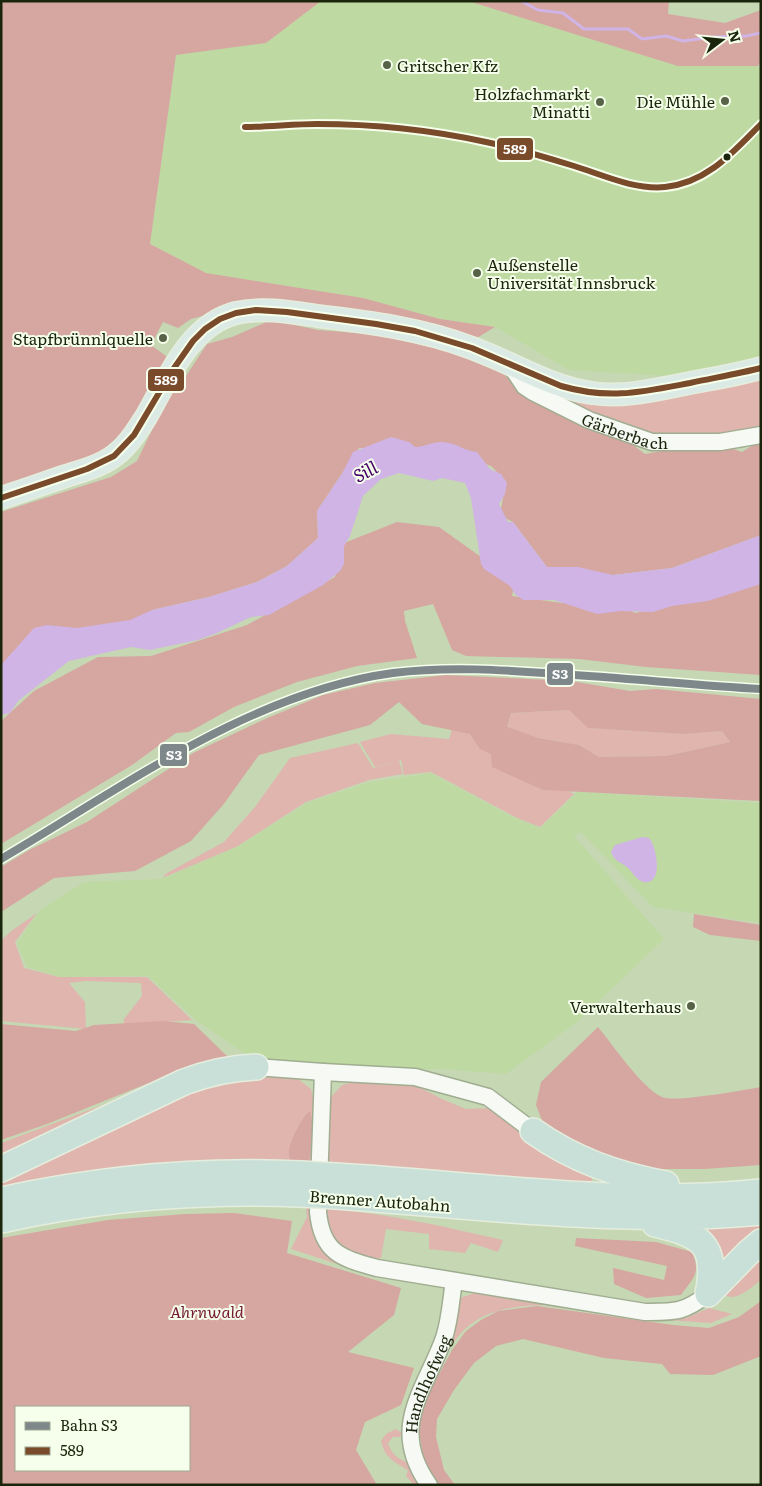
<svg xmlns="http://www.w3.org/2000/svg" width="762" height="1486" font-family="Literata,serif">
	<rect width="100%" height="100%" fill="#c6d7b4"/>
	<path fill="#bed9a1" d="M 321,1 L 468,1 L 678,66 L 758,66 L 761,73 L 761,356 L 669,376 L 569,370 L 495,327 L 440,319 L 363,298 L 206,273 L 150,244 L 176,55 L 266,43 Z
		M 431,773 L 513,817 L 540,828 L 578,792 L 761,803 L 761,923 L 653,907 L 581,832 L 574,836 L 664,939 L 577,1022 L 506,1074 L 442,1069 L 356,1068 L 257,1062 L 197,1021 L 148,976 L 60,977 L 27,967 L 17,943 L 40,910 L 84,882 L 162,879 L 237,847 L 307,803 L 370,782 Z"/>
	<path fill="#dfb5ae" d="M 761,376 L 761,432 L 663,440 L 574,410 L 549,389 Z
		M 569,710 L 589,728 L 684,734 L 722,731 L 730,742 L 666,756 L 599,757 L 579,745 L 538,738 L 507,728 L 511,713 Z
		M 453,726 L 500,735 L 526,769 L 574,794 L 540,827 L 517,818 L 431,772 L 404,775 L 401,760 L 399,761 L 403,774 L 369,780 L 306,802 L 236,847 L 162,878 L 167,873 L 224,842 L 255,807 L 290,758 L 358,743 L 373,768 L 398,761 L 375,767 L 360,742 L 391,734 L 449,739 Z
		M 37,913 L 15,942 L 24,968 L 59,977 L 147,977 L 192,1020 L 124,1025 L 124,1019 L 142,996 L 141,983 L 86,981 L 69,983 L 85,1002 L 86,1029 L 1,1021 L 1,941 L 10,932 Z
		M 210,1065 L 263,1077 L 298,1079 L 311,1089 L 314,1102 L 314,1164 L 1,1191 L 1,1143 Z
		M 357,1081 L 400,1082 L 419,1087 L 442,1099 L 466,1109 L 494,1108 L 593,1171 L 591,1186 L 325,1162 L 330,1098 L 342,1085 Z
		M 306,1208 C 373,1210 437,1225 503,1240 L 498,1252 L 471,1243 L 465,1253 L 429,1249 L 429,1234 L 386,1229 L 381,1258 L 368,1260 L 365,1273 L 291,1249 L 307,1217 Z
		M 761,1220 L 761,1238 L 727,1268 L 684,1226 Z
		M 761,1250 L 761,1280 C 751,1287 734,1305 723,1293 Z
		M 475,1293 L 495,1293 L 546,1302 L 546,1305 C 519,1305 486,1309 465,1329 C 451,1342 442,1362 432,1378 L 460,1298 Z
		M 709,1308 L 732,1314 L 711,1323 L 651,1319 L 686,1318 Z
		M 396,1429 L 402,1433 L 400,1437 L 393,1437 L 388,1443 C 393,1458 400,1459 414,1465 L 424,1485 L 414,1485 L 406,1476 L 408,1470 C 393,1461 385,1458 381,1441 L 386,1434 Z"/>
	<path fill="#d6a6a0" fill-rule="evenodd" d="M 1,1 L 321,1 L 266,43 L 176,55 L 150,244 L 206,273 L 363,298 L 440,319 L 495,327 L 475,339 L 244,305 L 191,319 L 178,328 L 163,322 L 151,345 L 170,359 L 127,433 L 99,456 L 1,488 Z
		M 468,1 L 669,1 L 668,14 L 725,23 L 761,10 L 761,61 L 758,66 L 678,66 Z
		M 271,320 L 318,330 L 380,335 L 447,351 L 504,374 L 521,395 L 539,400 L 629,442 L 645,454 L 672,449 L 719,444 L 742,452 L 761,440 L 761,535 L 672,568 L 613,575 L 581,574 L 578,567 L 547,567 L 513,522 L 500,515 L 506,481 L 491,466 L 442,450 L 359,448 L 317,511 L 318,538 L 287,566 L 257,582 L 209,597 L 152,610 L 141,624 L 1,672 L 1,512 L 111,477 L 137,461 L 169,395 L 186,376 L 207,344 L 232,337 Z
		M 397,522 L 439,527 L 481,557 L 514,586 L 512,596 L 562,603 L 613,602 L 635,613 L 708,598 L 761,582 L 761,675 L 646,667 L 579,659 L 466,656 L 452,650 L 433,604 L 404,611 L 405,621 L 417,658 L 357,666 L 297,682 L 234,707 L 189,732 L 176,733 L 132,765 L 1,844 L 1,721 L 34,691 L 98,657 L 151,656 L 247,625 L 335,577 L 339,545 Z
		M 446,675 L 571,681 L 630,691 L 656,689 L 761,699 L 761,801 L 543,790 L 492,767 L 491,754 L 480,749 L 470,734 L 422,724 L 399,702 L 370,725 L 259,755 L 223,805 L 191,841 L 135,871 L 54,878 L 1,912 L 1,867 L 29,850 L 87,822 L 193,753 L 265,719 L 323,695 L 375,683 ZM 569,710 L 588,728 L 684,734 L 722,731 L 730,742 L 666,756 L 599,757 L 579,745 L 538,738 L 507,727 L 511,713 Z
		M 694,914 L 761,925 L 761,941 L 710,935 L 693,927 Z
		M 163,1021 L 194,1024 L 229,1058 L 181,1070 L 47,1124 L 1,1140 L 1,1024 L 76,1031 L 94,1025 Z
		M 598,1027 C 613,1045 642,1088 662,1097 C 674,1103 744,1090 761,1087 L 761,1165 L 704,1169 L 610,1169 L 547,1133 L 536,1105 L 541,1082 Z
		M 310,1111 L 313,1127 L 309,1162 L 291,1162 C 290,1157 288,1154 289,1150 C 290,1141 303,1115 310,1111 Z
		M 234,1213 L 292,1221 L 287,1253 L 401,1288 L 394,1315 L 348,1352 L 414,1368 L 401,1405 L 365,1422 L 356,1450 L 377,1485 L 1,1485 L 1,1238 L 108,1220 L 186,1214 ZM 189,1407 L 189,1470 L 16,1470 L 16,1407 Z
		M 576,1238 L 656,1242 L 692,1252 C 701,1273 694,1277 681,1295 L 646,1298 L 614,1284 L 613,1268 L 664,1280 L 667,1266 L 575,1246 Z
		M 761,1301 L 761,1356 L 713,1375 L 670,1374 L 662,1364 L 604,1358 L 523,1339 L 496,1346 L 474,1363 L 454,1390 L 437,1419 L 436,1437 L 444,1470 L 455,1485 L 440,1485 L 431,1474 L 423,1455 L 418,1425 L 423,1404 L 452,1350 L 466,1331 L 481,1320 L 498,1311 L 537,1306 L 673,1325 L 709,1328 L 739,1317 Z"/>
	<path fill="#d0b4e5" d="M 391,437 L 409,442 L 415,447 C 424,447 434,441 443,442 C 456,443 465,451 477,452 L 490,469 L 501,474 L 507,483 L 505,494 L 499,504 L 508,522 L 513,522 L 547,567 L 578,567 L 613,575 L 672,568 L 761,535 L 761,584 L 708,601 L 672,606 L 653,612 L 621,611 L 597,614 L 554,600 L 523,600 L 515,594 L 510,586 L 484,569 L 481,564 L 471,498 L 465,483 L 442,478 L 433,481 L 399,473 L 381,479 L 363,496 L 350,536 L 344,546 L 344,564 L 340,571 L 323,585 L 269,615 L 251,617 L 217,633 L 198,640 L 150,650 L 131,647 L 69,661 L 18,701 L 10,713 L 1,715 L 1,665 L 34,628 L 47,625 L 77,628 L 130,620 L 152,610 L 209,597 L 257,582 L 287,566 L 318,538 L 317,511 L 343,472 L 353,452 Z
		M 642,837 L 649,838 C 656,845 663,880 648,882 C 646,883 643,882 641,881 C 635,878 632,871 627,867 C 619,861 615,862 611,852 L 615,845 Z"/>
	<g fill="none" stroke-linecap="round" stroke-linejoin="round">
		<path stroke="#d0b4e5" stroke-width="3" d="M 521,1 L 538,10 L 563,13 L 584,29 L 628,29 L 642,39 L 666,36 L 683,41 L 714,37 L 746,36 L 761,33"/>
		<g stroke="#a0ad91" stroke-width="19">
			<g id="minor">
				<path id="s1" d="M 509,363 L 524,386 L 533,392 L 589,420 L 652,442 L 720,442 L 761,435"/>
				<path d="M 256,1067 L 323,1072 L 415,1077 L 488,1097 L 533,1131"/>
				<path d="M 323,1072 L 318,1212 C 322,1253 341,1258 377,1268 L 645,1312 C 675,1312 683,1313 708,1294"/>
				<path id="s2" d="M 429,1485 C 388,1427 425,1391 444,1338 C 450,1320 451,1300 454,1281"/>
			</g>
		</g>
		<g stroke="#e5eddd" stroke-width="24">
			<path id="major" d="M 1,498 C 23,491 45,483 66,476 C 85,470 105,465 120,451 C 131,442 138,429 146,417 C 168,379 189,325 236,313 C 263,307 290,312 317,316 C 369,322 422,329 472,348 C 511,362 551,388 592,393 C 623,398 654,390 685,384 C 710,379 736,375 761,368"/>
		</g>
		<g stroke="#e5eddd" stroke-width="28">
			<path id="highway" d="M 533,1131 C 574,1160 617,1175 666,1184
				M 1,1169 L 184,1082 C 208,1073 231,1068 256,1067
				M 336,1176 C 477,1184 620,1207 761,1192
				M 337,1196 C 382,1200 427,1203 473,1207 C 569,1215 665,1221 761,1212
				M 1,1200 C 102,1178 198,1169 301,1174
				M 1,1220 C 100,1198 198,1190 299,1194
				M 655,1224 C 701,1235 718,1243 708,1294
				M 708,1294 L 748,1253 L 761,1242"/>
		</g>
		<use href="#minor" stroke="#f6f9f4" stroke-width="16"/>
		<use href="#major" stroke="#dbeae4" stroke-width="21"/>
		<use href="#highway" stroke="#c9e0d9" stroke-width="25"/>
		<g stroke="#afb2ab" stroke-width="5">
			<path id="rail" d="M 643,681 L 761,692"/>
		</g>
		<use href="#rail" stroke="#f5ffeb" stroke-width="3" stroke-dasharray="9" stroke-linecap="butt"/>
		<g stroke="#e5eddd" stroke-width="28" stroke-linecap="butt">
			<path id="highway-bridge" d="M 301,1174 L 336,1176
				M 299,1194 L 337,1196"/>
		</g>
		<use href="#highway-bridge" stroke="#c9e0d9" stroke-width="25"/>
		<g stroke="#f5ffeb" stroke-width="10">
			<path id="bus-1" d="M 245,127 C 269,127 293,124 317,124 C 373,124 431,130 486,142 C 515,148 545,157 574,166 C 603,175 634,190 665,187 C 707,183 733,152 761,124
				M 1,498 L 87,469 L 114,456 L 134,435 L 172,371 L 193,341 L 205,329 L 220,319 L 236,313 L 256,310 L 287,312 L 376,324 L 415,331 L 472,348 L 561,386 C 609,400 642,392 690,383 C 713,378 737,374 761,368"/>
		</g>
		<use href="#bus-1" stroke="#7a4b2a" stroke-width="6"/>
		<g stroke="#f5ffeb" stroke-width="11">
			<path id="rail-1" d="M 1,859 C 122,788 252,692 393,673 C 448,666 504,670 559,674 C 626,678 693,685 761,689"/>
		</g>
		<use href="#rail-1" stroke="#7e888a" stroke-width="8"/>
	</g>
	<g fill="#566347" stroke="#f5ffeb" stroke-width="2">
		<circle cx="387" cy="65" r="5"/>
		<circle cx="725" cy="101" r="5"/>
		<circle cx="600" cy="102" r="5"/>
		<circle cx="477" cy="273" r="5"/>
		<circle cx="163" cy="338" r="5"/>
		<circle cx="691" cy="1006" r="5"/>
	</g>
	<circle fill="#1a250c" stroke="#f5ffeb" stroke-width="2" cx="727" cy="157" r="4.5"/>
	<g text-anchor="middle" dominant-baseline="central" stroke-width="4" stroke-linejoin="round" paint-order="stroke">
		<g font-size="16" fill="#1a250c" stroke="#f5ffeb" text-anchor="end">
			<text x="397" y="65" text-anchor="start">Gritscher Kfz</text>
			<text x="590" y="93">Holzfachmarkt<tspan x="590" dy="18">Minatti</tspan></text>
			<text x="715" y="101">Die Mühle</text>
			<text x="487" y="264" text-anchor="start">Außenstelle<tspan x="487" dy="18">Universität Innsbruck</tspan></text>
			<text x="153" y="338">Stapfbrünnlquelle</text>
			<text x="681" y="1006">Verwalterhaus</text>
		</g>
		<g font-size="16" fill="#1a250c" stroke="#f5ffeb">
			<text stroke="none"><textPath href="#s1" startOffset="139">Gärberbach</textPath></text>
			<text transform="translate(380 1200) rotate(4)">Brenner Autobahn</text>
			<text stroke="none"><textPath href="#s2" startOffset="108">Handlhofweg</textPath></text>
		</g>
		<g font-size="16" font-style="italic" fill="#761b34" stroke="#f5ffeb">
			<text x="207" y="1311">Ahrnwald</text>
		</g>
		<g font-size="18" font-style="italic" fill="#470069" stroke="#f5ffeb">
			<text transform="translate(365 471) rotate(-28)">Sill</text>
		</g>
	</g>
	<g stroke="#f5ffeb" stroke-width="2">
		<rect x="496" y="137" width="38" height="24" rx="5" fill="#7a4b2a"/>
		<rect x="147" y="368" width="38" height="24" rx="5" fill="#7a4b2a"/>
		<rect x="546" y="662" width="28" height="24" rx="5" fill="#7e888a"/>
		<rect x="159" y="743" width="29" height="24" rx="5" fill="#7e888a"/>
	</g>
	<g font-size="14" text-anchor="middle" font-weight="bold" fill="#fff">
		<text x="515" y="154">589</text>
		<text x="166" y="385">589</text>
		<text x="560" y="679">S3</text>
		<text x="174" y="760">S3</text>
	</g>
	<rect width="762" height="1486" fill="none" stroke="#1a250c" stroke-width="5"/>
	<rect x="15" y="1406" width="175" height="65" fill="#f5ffeb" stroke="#9da892"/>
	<rect x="25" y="1422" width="25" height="8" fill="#7e888a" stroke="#9da892"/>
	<text x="60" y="1431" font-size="15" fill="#1a250c">Bahn S3</text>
	<rect x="25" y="1447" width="25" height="8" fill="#7a4b2a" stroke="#9da892"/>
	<text x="60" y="1456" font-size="15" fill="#1a250c">589</text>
	<g transform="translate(722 40) rotate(74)" stroke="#f5ffeb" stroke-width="4" paint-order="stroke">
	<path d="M0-4L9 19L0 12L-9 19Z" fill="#1a250c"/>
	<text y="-8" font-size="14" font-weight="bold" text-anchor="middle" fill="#1a250c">N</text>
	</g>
</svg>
